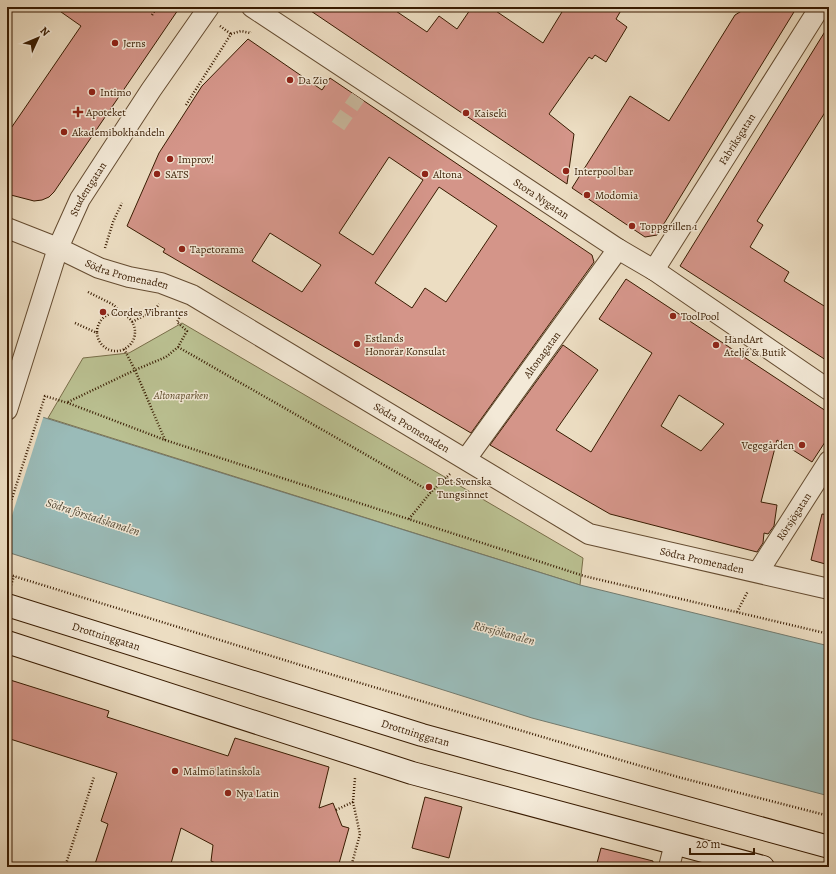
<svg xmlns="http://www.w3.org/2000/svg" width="836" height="874" font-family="Alegreya,serif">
	<rect width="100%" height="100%" fill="#ecddc2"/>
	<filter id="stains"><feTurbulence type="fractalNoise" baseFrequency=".005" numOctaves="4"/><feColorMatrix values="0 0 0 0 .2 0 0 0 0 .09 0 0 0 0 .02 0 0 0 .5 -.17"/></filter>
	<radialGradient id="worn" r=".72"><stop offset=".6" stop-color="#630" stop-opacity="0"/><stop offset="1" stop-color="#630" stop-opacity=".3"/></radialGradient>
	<path fill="#bac091" stroke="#796e49" d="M 182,323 L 583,558 L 580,585 L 48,418 L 83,358 L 129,353 Z"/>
	<path fill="#9abbb8" stroke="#737b6f" d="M 7,406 L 580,585 L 829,646 L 829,796 L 532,718 L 7,552 Z"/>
	<path fill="#ecddc2" d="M 7,404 L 44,415 L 7,531 Z"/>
	<path fill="#d49589" stroke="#381b01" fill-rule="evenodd" d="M 54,7 L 180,7 L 54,192 L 49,197 L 42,200 L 34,201 L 7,194 L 7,134 L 81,26 Z
		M 305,7 L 390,7 L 427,32 L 439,16 L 457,29 L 472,7 L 490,7 L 543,43 L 565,7 L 623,7 L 616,19 L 627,27 L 606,62 L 595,55 L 592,59 L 589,57 L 549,114 L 574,134 L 567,184 Z
		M 748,7 L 797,7 L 657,235 L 645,237 L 572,188 L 630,96 L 669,121 L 735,15 Z
		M 829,25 L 829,106 L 757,221 L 763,225 L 750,247 L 789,272 L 784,281 L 829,309 L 829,362 L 680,266 Z
		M 248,39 L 322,90 L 330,78 L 592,255 L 594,262 L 471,433 L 163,252 L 165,249 L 127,226 L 159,153 L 202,86 ZM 389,157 L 423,180 L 373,255 L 339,233 ZM 439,187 L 497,226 L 446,302 L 425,288 L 412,308 L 375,283 ZM 270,233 L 321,265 L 302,292 L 252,261 Z
		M 626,279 L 829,413 L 829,436 L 812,462 L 777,440 L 761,502 L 777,505 L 774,526 L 768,534 L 764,533 L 763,543 L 757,552 L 610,514 L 490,445 L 563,345 L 598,370 L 556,430 L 591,452 L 652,353 L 599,319 ZM 679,395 L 724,424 L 701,451 L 661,426 Z
		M 822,514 L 829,515 L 829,565 L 811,560 Z
		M 7,679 L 109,711 L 107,717 L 228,756 L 235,738 L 329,767 L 319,808 L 333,803 L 342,826 L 349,828 L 338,867 L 223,867 L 211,861 L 213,845 L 181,828 L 170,867 L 94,867 L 108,824 L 101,821 L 117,773 L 7,738 Z
		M 425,797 L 462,807 L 449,858 L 412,848 Z
		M 601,848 L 653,861 L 653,867 L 596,867 Z"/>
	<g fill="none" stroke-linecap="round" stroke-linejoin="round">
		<path stroke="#c8b69b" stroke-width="15" stroke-dasharray="15 8" stroke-linecap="butt" d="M 338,126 L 358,97"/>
		<g stroke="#654c31" stroke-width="22">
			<g id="minor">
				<path id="s1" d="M 252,7 L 618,249 L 654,270 L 829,390"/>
				<path id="s2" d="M 7,228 L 58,248 L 99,268 L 129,277 L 161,283 L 192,295 L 589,534 L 829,589"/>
				<path id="s3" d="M 654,270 L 820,7"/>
				<path id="s4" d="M 7,410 L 58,248 L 80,199 L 151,90 L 209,7"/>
				<path id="s5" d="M 466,459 L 618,249"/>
				<path id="s6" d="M 758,572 L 829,461"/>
				<path d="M 669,867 L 675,843"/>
			</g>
		</g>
		<g stroke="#381b01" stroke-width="24">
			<g id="secondary">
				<path id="s7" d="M 7,605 L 422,735 L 829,847"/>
				<path d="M 7,642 L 412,773 L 763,867"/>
			</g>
		</g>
		<path stroke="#381b01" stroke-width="2.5" stroke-dasharray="1 2" stroke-linecap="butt" d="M 152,15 L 157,7
			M 220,26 L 231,34
			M 186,105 L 231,34 L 241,31 L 250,33 L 251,32
			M 105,248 L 113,222 L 122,203
			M 88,292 L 114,305 L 121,314
			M97 332a19 19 0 1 1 38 0a19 19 0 1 1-38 0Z
			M 132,322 L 155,310 L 159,304
			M 75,323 L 97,333
			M 178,347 L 431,492
			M 124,349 L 135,370 L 165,440
			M 68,402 L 135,370 L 166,357 L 178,347 L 187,331 L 177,322 L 182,313
			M 7,514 L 45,396 L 68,403 L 165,440 L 584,576 L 829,634
			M 409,519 L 431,492 L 450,474
			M 7,574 L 323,672 L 678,777 L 829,816
			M 11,585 L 14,576
			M 737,612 L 748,591
			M 336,810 L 353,802
			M 65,867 L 94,777
			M 351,867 L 360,834 L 353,802 L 355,778"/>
		<use href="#minor" stroke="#f3e9d7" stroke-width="20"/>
		<use href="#secondary" stroke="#f3e9d7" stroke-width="22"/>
	</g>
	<g fill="#8f2418" stroke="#f3e9d7" stroke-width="1.5">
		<circle cx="115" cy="43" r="4"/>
		<circle cx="290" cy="80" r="4"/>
		<circle cx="92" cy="92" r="4"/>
		<path d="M76 106h4v4h4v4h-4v4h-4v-4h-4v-4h4z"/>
		<circle cx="466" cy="113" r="4"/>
		<circle cx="64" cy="132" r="4"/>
		<circle cx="170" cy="159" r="4"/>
		<circle cx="566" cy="171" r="4"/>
		<circle cx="157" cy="174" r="4"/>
		<circle cx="425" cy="174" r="4"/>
		<circle cx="587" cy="195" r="4"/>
		<circle cx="632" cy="226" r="4"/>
		<circle cx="182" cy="249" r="4"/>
		<circle cx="103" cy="312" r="4"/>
		<circle cx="673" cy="316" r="4"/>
		<circle cx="357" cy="344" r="4"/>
		<circle cx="716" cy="345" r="4"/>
		<circle cx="802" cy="445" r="4"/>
		<circle cx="429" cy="487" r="4"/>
		<circle cx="175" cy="771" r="4"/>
		<circle cx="228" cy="793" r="4"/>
	</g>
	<g text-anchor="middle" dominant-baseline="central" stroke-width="3" stroke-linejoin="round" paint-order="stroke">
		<g font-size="11" fill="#381b01" stroke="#f3e9d7" text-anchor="start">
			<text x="123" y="43">Jerns</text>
			<text x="298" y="80">Da Zio</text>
			<text x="100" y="92">Intimo</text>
			<text x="86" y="112">Apoteket</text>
			<text x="474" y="113">Kaiseki</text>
			<text x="72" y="132">Akademibokhandeln</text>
			<text x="178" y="159">Improv!</text>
			<text x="574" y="171">Interpool bar</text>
			<text x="165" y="174">SATS</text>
			<text x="433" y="174">Altona</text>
			<text x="595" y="195">Modomia</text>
			<text x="640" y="226">Toppgrillen 1</text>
			<text x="190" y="249">Tapetorama</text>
			<text x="111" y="312">Cordes Vibrantes</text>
			<text x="681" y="316">ToolPool</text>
			<text x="365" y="338">Estlands<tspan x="365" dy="13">Honorär Konsulat</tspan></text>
			<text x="724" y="339">HandArt<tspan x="724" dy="13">Ateljé &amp; Butik</tspan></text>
			<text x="794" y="445" text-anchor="end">Vegegården</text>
			<text x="437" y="481">Det Svenska<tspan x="437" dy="13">Tungsinnet</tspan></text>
			<text x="183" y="771">Malmö latinskola</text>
			<text x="236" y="793">Nya Latin</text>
		</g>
		<g font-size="11" fill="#381b01" stroke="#f3e9d7">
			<text stroke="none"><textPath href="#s3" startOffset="155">Fabriksgatan</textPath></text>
			<text stroke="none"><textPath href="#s4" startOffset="236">Studentgatan</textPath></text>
			<text stroke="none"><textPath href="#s1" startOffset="347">Stora Nygatan</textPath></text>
			<text stroke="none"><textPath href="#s2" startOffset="129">Södra Promenaden</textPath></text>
			<text stroke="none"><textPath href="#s5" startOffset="129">Altonagatan</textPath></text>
			<text stroke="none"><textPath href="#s2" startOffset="454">Södra Promenaden</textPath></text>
			<text stroke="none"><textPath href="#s6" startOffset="66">Rörsjögatan</textPath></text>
			<text stroke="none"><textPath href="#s2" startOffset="777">Södra Promenaden</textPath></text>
			<text stroke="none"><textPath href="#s7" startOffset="104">Drottninggatan</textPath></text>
			<text stroke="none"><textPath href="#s7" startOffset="428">Drottninggatan</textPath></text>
		</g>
		<g font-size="11" font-style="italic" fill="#5f4d2c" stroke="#f3e9d7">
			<text x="181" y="395">Altonaparken</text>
		</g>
		<g font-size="12" font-style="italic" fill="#554b38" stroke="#f3e9d7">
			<text transform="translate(93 517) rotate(18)">Södra förstadskanalen</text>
			<text transform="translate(504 633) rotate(15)">Rörsjökanalen</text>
		</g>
	</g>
	<rect width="836" height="874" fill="none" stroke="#ecddc2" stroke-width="24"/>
	<rect x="8" y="8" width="820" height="858" fill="none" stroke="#381b01" stroke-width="2"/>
	<rect x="12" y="12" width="812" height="850" fill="none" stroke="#381b01"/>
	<g transform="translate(38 38) rotate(46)" stroke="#f3e9d7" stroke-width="3" paint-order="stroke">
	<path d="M0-3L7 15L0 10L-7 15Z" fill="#381b01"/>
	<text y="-6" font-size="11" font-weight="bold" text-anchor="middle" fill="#381b01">N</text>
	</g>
	<path d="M690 848v6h64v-6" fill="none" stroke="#381b01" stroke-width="2"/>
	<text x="696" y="848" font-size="12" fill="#381b01" stroke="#f3e9d7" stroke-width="3" paint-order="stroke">20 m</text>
	<rect width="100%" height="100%" filter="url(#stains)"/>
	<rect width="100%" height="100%" fill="url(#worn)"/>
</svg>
